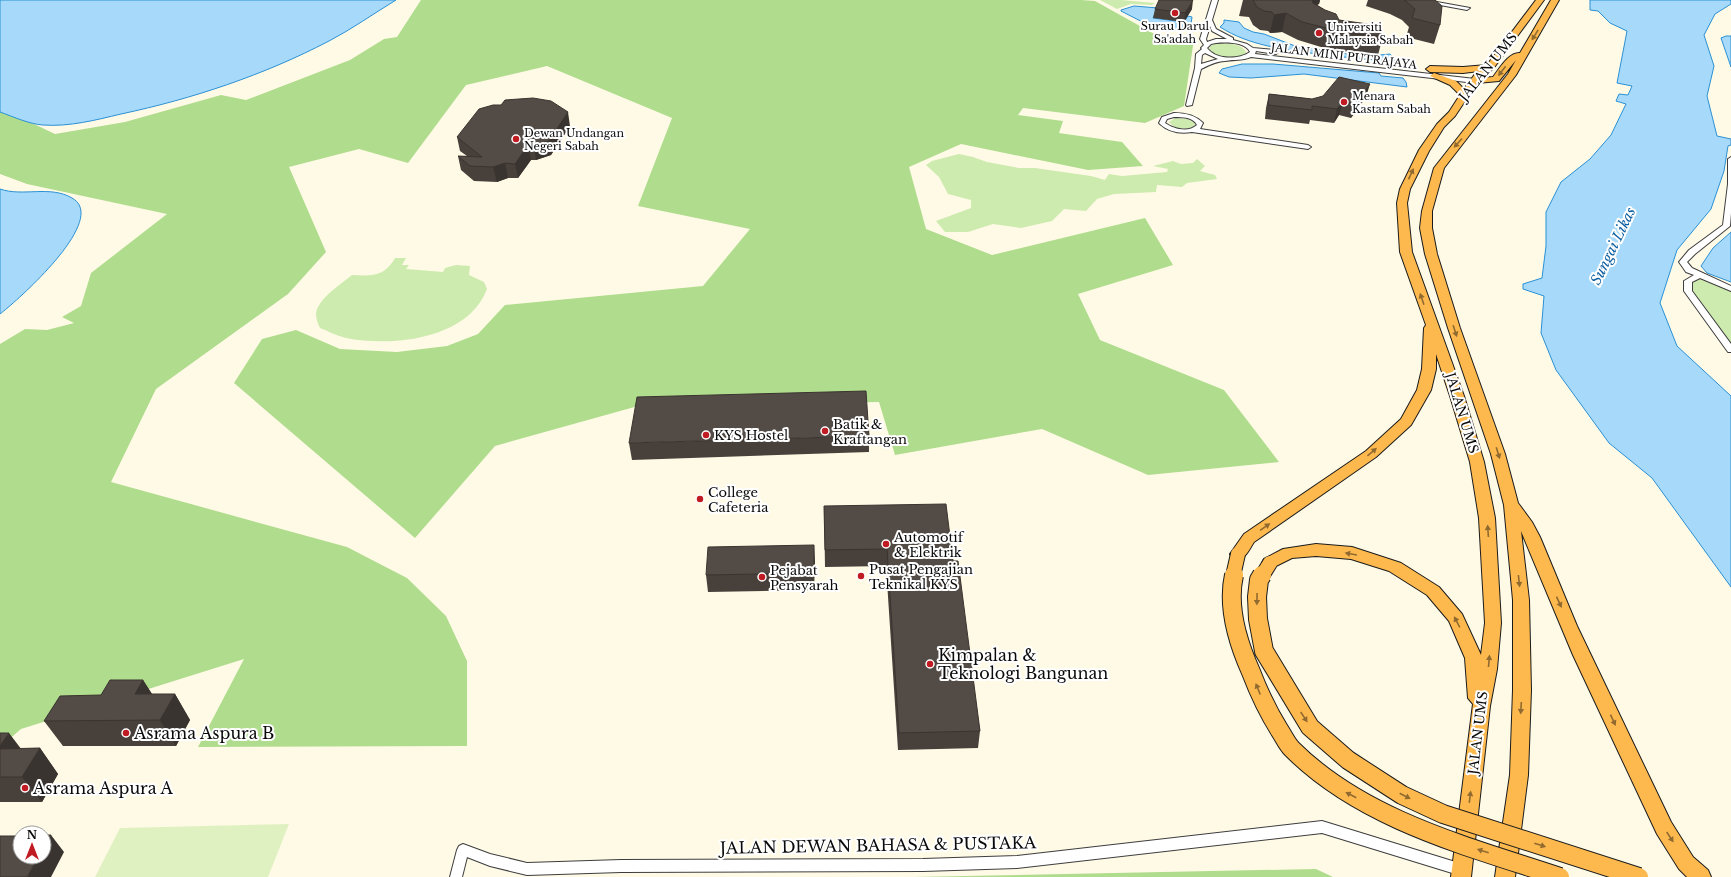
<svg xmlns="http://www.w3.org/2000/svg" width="1731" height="877" font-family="'Libre Baskerville',serif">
	<rect width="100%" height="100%" fill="#fffae6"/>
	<path fill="#cdebae" d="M 1100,0 L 1121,0 L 1155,3 L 1152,5 L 1131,4 L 1117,9 Z
		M 1218,43 C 1228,43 1241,43 1246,52 L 1246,54 C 1236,60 1217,59 1209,50 L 1210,46 Z
		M 1175,118 L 1188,119 L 1194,122 L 1195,125 C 1188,131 1175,130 1169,122 Z
		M 959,154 L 973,157 L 987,162 L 1019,168 L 1035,168 L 1091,176 L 1105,180 L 1109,174 L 1122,176 L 1167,172 L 1168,169 L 1153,166 L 1173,161 L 1181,164 L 1193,163 L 1197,159 L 1205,166 L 1200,171 L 1215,175 L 1217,179 L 1187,183 L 1182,187 L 1157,185 L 1156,192 L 1114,194 L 1097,199 L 1086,211 L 1064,209 L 1052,221 L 1021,228 L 993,224 L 968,232 L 945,232 L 936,221 L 971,208 L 971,200 L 948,194 L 939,177 L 926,165 L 932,161 Z
		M 395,258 L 406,258 L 402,265 L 409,265 L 406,269 L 443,272 L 445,268 L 456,265 L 470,266 L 469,275 L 484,282 L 487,289 C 468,340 391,347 346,338 C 337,336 328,331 320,328 C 317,322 314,314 318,307 C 325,294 341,284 352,275 C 372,276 384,277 395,258 Z
		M 1700,275 L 1731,289 L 1731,350 L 1696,301 L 1688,281 Z"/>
	<path fill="#b0dc8d" d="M 421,0 L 1081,0 L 1095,1 L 1156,35 L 1194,39 L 1184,106 L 1145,123 L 1023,108 L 1018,115 L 1063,121 L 1059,133 L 1122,142 L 1143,166 L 1088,170 L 961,144 L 909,167 L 926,229 L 992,255 L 1145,218 L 1173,265 L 1078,294 L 1100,340 L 1224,390 L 1279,462 L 1148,475 L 1042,429 L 895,455 L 879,402 L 638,406 L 495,446 L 415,538 L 234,383 L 262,339 L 296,330 L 340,349 L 397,352 L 447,346 L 478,334 L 505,305 L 703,286 L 750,229 L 638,206 L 672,118 L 547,66 L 466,85 L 408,163 L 359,149 L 289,167 L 326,252 L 288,294 L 156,389 L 111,482 L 347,547 L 407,578 L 446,616 L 467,661 L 467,746 L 198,747 L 244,659 L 21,729 L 0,747 L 0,344 L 25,329 L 47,330 L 74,323 L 62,317 L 81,306 L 91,273 L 167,214 L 27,184 L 0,174 L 0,112 L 34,124 L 55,134 L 125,122 L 221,95 L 246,100 L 350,60 L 384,39 L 397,37 Z
		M 1316,869 L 1333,877 L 911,877 Z"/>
	<path fill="#e0f1c1" d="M 289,824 L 268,877 L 95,877 L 120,828 Z"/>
	<path fill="#a7dafa" stroke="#2a90d5" d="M 0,0 L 396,0 C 373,14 352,29 329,41 C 264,75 192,99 121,114 C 96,120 69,127 43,125 C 29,124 14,117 0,112 Z
		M 1590,0 L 1731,0 L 1731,4 L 1715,14 L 1704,35 L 1714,66 L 1707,96 L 1717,136 L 1731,139 L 1731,145 L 1728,146 L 1724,171 L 1711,209 L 1677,250 L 1660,303 L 1677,346 L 1731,396 L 1731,587 L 1652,478 L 1609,443 L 1556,370 L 1541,333 L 1544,296 L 1523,289 L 1523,284 L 1542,278 L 1546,246 L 1546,212 L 1561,182 L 1590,159 L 1611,135 L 1626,104 L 1616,101 L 1619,94 L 1628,95 L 1632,86 L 1617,83 L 1627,31 L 1610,23 L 1598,11 L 1590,10 Z
		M 1134,6 L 1158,8 L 1153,18 L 1184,22 L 1188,16 L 1192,17 L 1191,24 L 1173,31 L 1158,30 L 1121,11 L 1121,10 Z
		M 1224,20 L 1239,22 L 1244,28 L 1253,32 L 1264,34 L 1308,51 L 1312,48 L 1337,53 L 1380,56 L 1380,55 L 1390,54 L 1395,59 L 1394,61 C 1368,60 1343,57 1317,54 C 1283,49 1250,46 1220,27 L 1224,23 Z
		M 1726,36 L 1731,36 L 1731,67 L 1721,38 Z
		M 1242,64 L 1273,64 L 1379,73 L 1381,76 L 1403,78 L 1406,82 L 1407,87 L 1304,74 L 1251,78 L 1229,77 L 1219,73 L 1222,69 Z
		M 0,189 C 23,197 50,185 72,198 C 110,219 17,301 0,314 Z
		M 1731,232 L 1731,282 L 1707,273 L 1701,266 L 1713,248 Z"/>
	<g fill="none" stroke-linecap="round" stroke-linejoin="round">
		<g stroke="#3d3d3d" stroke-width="2">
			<path id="minor" d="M 1212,0 L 1218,0 L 1212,20 L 1216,29 L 1233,38 L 1233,40 L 1247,44 L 1253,48 L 1276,50 L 1279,52 L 1276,54 L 1256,51 L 1255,54 L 1475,79 L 1478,81 L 1475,83 L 1251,57 C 1242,61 1235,59 1225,61 C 1217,61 1209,65 1201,69 L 1192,105 L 1187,106 L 1186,105 L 1195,68 L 1196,54 L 1202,49 L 1201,48 L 1204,45 L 1200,39 ZM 1210,26 L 1212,31 L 1227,39 L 1216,39 L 1207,42 L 1206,39 ZM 1216,43 C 1227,42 1245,42 1250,52 C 1238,60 1216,60 1207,48 L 1211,44 ZM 1205,53 L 1218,59 L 1201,64 L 1202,55 Z
				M 1413,0 L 1426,0 L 1470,8 L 1467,10 Z
				M 1174,113 C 1185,113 1195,115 1203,123 L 1200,129 L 1308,145 L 1311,147 L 1308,149 L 1192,132 C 1180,134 1169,132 1160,124 L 1159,123 L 1162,117 ZM 1174,117 C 1183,117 1193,117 1197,125 C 1188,133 1174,129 1165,123 L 1167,119 Z
				M 1731,157 L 1731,213 L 1730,226 L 1695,254 L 1687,262 L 1692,268 L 1731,286 L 1731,291 L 1700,278 L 1692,282 L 1692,291 L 1731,344 L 1731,352 L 1728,352 L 1684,291 L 1684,281 L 1694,275 L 1686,272 L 1679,262 L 1689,250 L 1723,225 L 1728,184 L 1728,159 Z
				M 1322,821 L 1462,864 L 1467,866 L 1468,870 L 1467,874 L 1462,876 L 1322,833 L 1017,868 L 923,871 L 621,872 L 527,875 L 490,866 L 467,857 L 462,877 L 450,877 L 457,850 L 459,846 L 463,844 L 490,854 L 527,863 L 621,860 L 923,859 L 1017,856 Z"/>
		</g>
		<g stroke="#1b1b1b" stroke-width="2">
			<path id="trunk" d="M 1536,0 L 1544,0 L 1493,69 L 1481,78 L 1493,77 C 1500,68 1509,52 1520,53 L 1551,0 L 1559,0 L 1516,75 L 1444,168 L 1432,211 L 1432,228 L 1437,254 L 1460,328 L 1505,454 L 1518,503 L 1532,522 L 1540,537 L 1577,626 L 1671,822 L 1693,857 L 1708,870 L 1711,877 L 1687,877 L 1679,869 L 1657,834 L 1573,655 L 1521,531 L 1529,600 L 1531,690 L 1528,775 L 1515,877 L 1495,877 L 1510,775 L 1513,690 L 1513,600 L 1504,505 L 1491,454 L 1448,328 L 1425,254 L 1420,228 L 1422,211 L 1434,168 L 1508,74 L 1516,60 L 1499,81 L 1477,83 L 1455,116 L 1444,127 L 1429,151 L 1410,189 L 1407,203 L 1412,252 L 1464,396 L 1484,462 L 1495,518 L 1501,623 L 1497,669 L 1490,706 L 1471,877 L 1451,877 L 1473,704 L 1468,698 L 1465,658 L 1449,621 L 1427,595 L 1389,571 L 1351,559 L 1316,556 L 1292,558 L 1270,569 L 1264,567 L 1262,563 L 1264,559 L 1283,549 L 1316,544 L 1352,547 L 1401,563 L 1439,587 L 1462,614 L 1481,655 L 1485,623 L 1479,518 L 1470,462 L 1450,396 L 1436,354 L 1436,369 L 1431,390 L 1411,425 L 1376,457 L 1254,542 C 1248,551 1245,562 1232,558 L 1230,554 L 1244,534 L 1366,451 L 1401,419 L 1417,390 L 1422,369 L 1424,328 L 1426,325 L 1400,252 L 1397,203 L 1400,189 L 1419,150 L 1437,124 L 1449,112 L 1460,95 L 1450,85 L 1430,76 L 1434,73 L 1456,81 L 1464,89 L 1475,74 L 1479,71 L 1463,73 L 1430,72 L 1426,69 L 1430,66 L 1463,67 L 1487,65 Z"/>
		</g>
		<use href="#minor" fill="#fff" fill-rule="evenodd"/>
		<use href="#trunk" fill="#feb94e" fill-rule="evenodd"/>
		<g stroke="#1b1b1b" stroke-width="16" stroke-linecap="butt">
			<path id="trunk-bridge-far1" d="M 1233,576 L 1238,554
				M 1262,576 L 1270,563"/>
		</g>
		<g stroke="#1b1b1b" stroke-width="20" stroke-linecap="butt">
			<path id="trunk-bridge" d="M 1234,575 C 1227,606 1238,643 1251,672 C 1259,693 1268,712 1280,731 C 1284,737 1287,744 1292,749 C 1363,820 1467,846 1560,877
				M 1262,575 L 1259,580 L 1257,597 L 1258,619 L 1264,651 L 1310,727 L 1348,760 L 1402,795 L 1443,814 L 1639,877"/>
		</g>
		<use href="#trunk-bridge-far1" stroke="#feb94e" stroke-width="14"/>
		<use href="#trunk-bridge" stroke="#feb94e" stroke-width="18"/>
	</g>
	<path fill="#47403b" d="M 1243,0 L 1320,0 L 1319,4 L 1317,5 L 1339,20 L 1383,36 L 1378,55 L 1352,53 L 1321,47 L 1298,40 L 1282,32 L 1270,33 L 1268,31 L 1260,30 L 1253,25 L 1249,17 L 1239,16 Z
		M 1368,0 L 1435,0 L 1440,25 L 1434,44 L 1406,37 L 1409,27 L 1402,20 L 1390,14 L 1366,6 Z
		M 1155,9 L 1192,9 L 1184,22 L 1153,18 Z
		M 1269,94 L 1312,99 L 1366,97 L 1351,118 L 1339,115 L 1334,123 L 1310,120 L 1309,124 L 1265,119 L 1266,108 Z
		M 501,105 L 570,126 L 551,155 L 536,160 L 531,160 L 518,178 L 508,178 L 497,182 L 474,181 L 461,170 L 458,156 L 467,156 L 460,151 L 457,137 Z
		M 869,436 L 869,452 L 632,460 L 629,443 Z
		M 824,506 L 953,561 L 980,731 L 978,748 L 898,750 L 886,566 L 825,567 Z
		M 814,545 L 814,590 L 708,592 L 706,575 Z
		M 143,680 L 152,694 L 175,694 L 190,720 L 176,746 L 63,746 L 44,721 L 101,695 Z
		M 0,733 L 21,749 L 40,748 L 58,774 L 42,802 L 0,802 Z"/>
	<path fill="#3a3430" d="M 1193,0 L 1192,9 L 1184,22 L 1185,13 Z
		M 1307,0 L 1320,0 L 1319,4 L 1304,10 Z
		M 1286,13 L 1282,32 L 1270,33 L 1274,15 Z
		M 1370,84 L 1366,97 L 1351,118 L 1355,104 Z
		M 1343,102 L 1339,115 L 1334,123 L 1337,109 Z
		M 568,112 L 570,126 L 551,155 L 536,160 L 534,145 Z
		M 528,145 L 531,160 L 518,178 L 515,164 Z
		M 505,163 L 508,178 L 497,182 L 493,167 Z
		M 814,545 L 815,562 L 814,590 Z
		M 143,680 L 159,705 L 135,694 Z
		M 175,694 L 190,720 L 176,746 L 160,720 Z
		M 9,733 L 28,758 L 0,751 L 0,746 Z
		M 40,748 L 58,774 L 42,802 L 22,777 Z
		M 51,835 L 64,852 L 51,877 L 27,877 L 38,857 L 44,857 L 44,847 Z"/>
	<path fill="#534b45" stroke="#3a3430" d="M 1159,0 L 1193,0 L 1185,13 L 1155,9 Z
		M 1253,0 L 1312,0 L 1313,3 L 1325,10 L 1336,14 L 1339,20 L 1375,25 L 1383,36 L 1357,34 L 1326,28 L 1302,22 L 1286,13 L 1274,15 L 1272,12 L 1264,11 L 1257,7 Z
		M 1404,0 L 1435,0 L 1442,6 L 1440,25 L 1412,18 L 1415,9 L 1407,2 Z
		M 1339,77 L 1370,84 L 1355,104 L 1343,102 L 1337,109 L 1312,106 L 1312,110 L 1268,105 L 1269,94 L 1312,99 L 1323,96 Z
		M 533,98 L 551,101 L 568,112 L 549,141 L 534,145 L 528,145 L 515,164 L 505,163 L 493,167 L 470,166 L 458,156 L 482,157 L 457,137 L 479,109 L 493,105 L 501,105 L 505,100 Z
		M 866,391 L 869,436 L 629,443 L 637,397 Z
		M 946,504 L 953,561 L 958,561 L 980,731 L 899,733 L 887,549 L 825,550 L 824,506 Z
		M 814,545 L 814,573 L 706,575 L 708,547 Z
		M 110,680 L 143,680 L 135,694 L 175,694 L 160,720 L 44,721 L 60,696 L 101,695 Z
		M 0,733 L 9,733 L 0,746 Z
		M 40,748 L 22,777 L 0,777 L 0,749 Z
		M 44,835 L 51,835 L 44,847 Z
		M 0,836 L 20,836 L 20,857 L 38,857 L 27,877 L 0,877 Z"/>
	<defs><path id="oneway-solid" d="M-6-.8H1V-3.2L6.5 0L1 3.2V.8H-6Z"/></defs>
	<g fill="#906a2f">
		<use href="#oneway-solid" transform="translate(1535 35) rotate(122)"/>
		<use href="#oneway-solid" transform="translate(1502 71) rotate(127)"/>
		<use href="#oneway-solid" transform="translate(1458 143) rotate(132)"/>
		<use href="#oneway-solid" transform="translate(1411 174) rotate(-65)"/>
		<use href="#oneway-solid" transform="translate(1422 299) rotate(-109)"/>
		<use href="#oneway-solid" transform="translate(1455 331) rotate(72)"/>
		<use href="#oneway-solid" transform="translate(1372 452) rotate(-40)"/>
		<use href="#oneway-solid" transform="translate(1498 453) rotate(73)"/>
		<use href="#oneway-solid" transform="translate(1265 527) rotate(-35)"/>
		<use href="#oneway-solid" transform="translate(1488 531) rotate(-94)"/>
		<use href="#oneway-solid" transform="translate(1351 554) rotate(-170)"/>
		<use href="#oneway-solid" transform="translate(1519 581) rotate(84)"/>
		<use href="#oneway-solid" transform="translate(1257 599) rotate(91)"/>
		<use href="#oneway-solid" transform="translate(1559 602) rotate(65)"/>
		<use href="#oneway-solid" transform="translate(1457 622) rotate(-118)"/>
		<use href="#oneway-solid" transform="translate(1489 661) rotate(-85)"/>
		<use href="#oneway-solid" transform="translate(1258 689) rotate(-112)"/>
		<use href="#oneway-solid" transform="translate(1521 708) rotate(93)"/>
		<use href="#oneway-solid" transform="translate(1304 717) rotate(57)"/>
		<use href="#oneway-solid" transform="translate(1613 720) rotate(65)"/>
		<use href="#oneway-solid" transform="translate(1351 795) rotate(-152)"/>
		<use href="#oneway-solid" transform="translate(1405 796) rotate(27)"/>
		<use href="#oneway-solid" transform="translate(1470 797) rotate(-83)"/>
		<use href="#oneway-solid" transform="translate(1670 837) rotate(57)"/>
		<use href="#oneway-solid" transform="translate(1540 845) rotate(18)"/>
		<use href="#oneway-solid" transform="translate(1483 851) rotate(-162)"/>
	</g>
	<g fill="#c01b22" stroke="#fff" stroke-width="1.5">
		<circle cx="1175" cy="13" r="4"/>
		<circle cx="1319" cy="33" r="4"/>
		<circle cx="1344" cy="102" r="4"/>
		<circle cx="516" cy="139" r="4"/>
		<circle cx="825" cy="431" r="4"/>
		<circle cx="706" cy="435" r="4"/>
		<circle cx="700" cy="499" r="4"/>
		<circle cx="886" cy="544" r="4"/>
		<circle cx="861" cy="576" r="4"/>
		<circle cx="762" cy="577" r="4"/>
		<circle cx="930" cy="664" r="4"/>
		<circle cx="126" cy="733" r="4"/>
		<circle cx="25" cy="788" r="4"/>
	</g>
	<g text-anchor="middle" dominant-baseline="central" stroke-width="4" stroke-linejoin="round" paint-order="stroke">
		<g font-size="11" fill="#0a0a0a" stroke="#fff" text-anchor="start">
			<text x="1175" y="26" text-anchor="middle">Surau Darul<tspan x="1175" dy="13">Sa'adah</tspan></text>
			<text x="1327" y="27">Universiti<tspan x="1327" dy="13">Malaysia Sabah</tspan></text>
			<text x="1352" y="96">Menara<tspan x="1352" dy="13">Kastam Sabah</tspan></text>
			<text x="524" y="133">Dewan Undangan<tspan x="524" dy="13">Negeri Sabah</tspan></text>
		</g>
		<g font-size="11" fill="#0a0a0a" stroke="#fff">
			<text transform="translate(1344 56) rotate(7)">JALAN MINI PUTRAJAYA</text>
		</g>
		<g font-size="13" fill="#0a0a0a" stroke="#fff">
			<text transform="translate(1488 67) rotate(-51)">JALAN UMS</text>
			<text transform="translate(1462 413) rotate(73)">JALAN UMS</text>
			<text transform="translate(1478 733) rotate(-83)">JALAN UMS</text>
		</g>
		<g font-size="13" fill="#0a0a0a" stroke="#fff" text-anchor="start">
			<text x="833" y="424">Batik &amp;<tspan x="833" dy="15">Kraftangan</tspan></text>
			<text x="714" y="435">KYS Hostel</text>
			<text x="708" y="492">College<tspan x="708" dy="15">Cafeteria</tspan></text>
			<text x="894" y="537">Automotif<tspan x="894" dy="15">&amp; Elektrik</tspan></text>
			<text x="869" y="569">Pusat Pengajian<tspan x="869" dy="15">Teknikal KYS</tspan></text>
			<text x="770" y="570">Pejabat<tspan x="770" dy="15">Pensyarah</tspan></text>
		</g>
		<g font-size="14" font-style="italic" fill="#0d5fa1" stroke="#fff">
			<text transform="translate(1613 246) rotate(-64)">Sungai Likas</text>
		</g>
		<g font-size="16" fill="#0a0a0a" stroke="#fff" text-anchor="start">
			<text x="938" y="655">Kimpalan &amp;<tspan x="938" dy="18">Teknologi Bangunan</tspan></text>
			<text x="134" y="733">Asrama Aspura B</text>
			<text x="33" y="788">Asrama Aspura A</text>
		</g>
		<g font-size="16" fill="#0a0a0a" stroke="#fff">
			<text transform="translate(878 845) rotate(-1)">JALAN DEWAN BAHASA &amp; PUSTAKA</text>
		</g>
	</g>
	<g transform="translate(32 845)"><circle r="19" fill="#ffffff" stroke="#9d9d9d"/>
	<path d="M0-3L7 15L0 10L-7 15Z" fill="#c01b22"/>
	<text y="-6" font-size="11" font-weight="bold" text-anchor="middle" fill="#0a0a0a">N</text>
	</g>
</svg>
